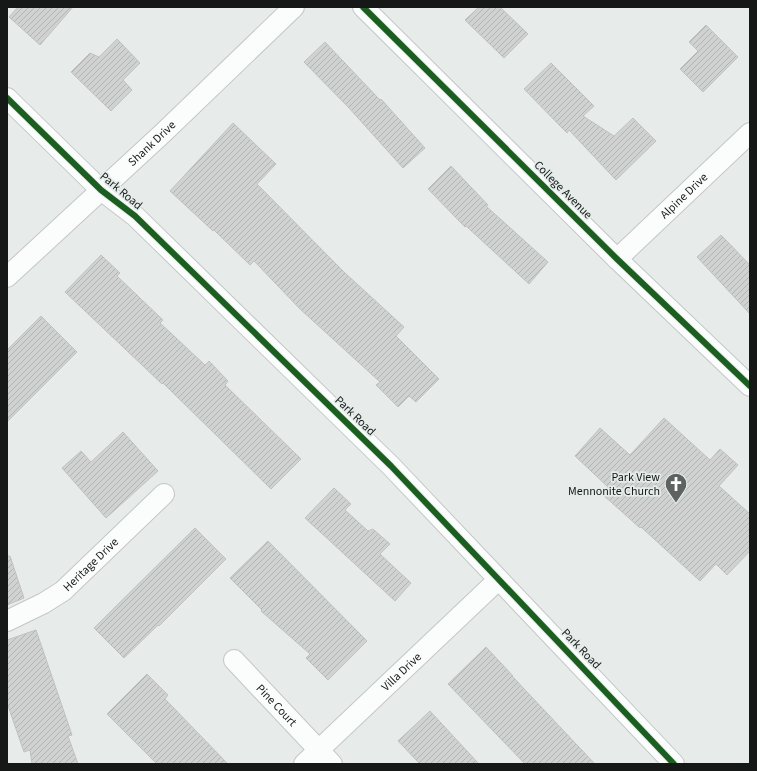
<svg xmlns="http://www.w3.org/2000/svg" width="757" height="771" font-family="'Source Sans 3',sans-serif">
	<defs>
		<pattern id="building-hatch" width="6" height="6" patternUnits="userSpaceOnUse"><rect width="6" height="6" fill="#d0d2d1"/><path d="M-1 1l2-2M0 6l6-6M5 7l2-2" fill="none" stroke="#b2b4b3"/></pattern>
	</defs>
	<rect width="100%" height="100%" fill="#e7ebe9"/>
	<path fill="url(#building-hatch)" stroke="#bfc2c0" d="M 18,7 L 73,7 L 40,45 L 9,17 Z
		M 479,7 L 500,7 L 528,34 L 504,58 L 465,20 Z
		M 706,25 L 738,57 L 703,92 L 680,69 L 698,51 L 689,42 Z
		M 117,39 L 140,63 L 123,80 L 132,90 L 111,111 L 71,72 L 90,53 L 99,57 Z
		M 325,42 L 380,100 L 381,99 L 425,148 L 403,168 L 349,108 L 304,62 Z
		M 551,63 L 594,106 L 583,116 L 614,136 L 633,118 L 656,141 L 616,180 L 569,130 L 567,133 L 524,89 Z
		M 233,123 L 276,164 L 257,184 L 344,272 L 404,327 L 396,336 L 439,379 L 416,402 L 409,396 L 398,407 L 376,385 L 380,382 L 300,309 L 254,261 L 250,265 L 214,230 L 213,231 L 170,191 Z
		M 451,166 L 488,205 L 486,206 L 548,262 L 529,284 L 466,226 L 465,227 L 428,189 Z
		M 721,235 L 750,265 L 750,314 L 697,257 Z
		M 101,255 L 120,273 L 117,276 L 163,320 L 160,323 L 205,365 L 209,361 L 228,381 L 225,385 L 301,459 L 271,489 L 163,383 L 162,384 L 65,292 Z
		M 41,316 L 77,352 L 7,422 L 7,350 Z
		M 664,418 L 710,460 L 720,449 L 738,465 L 719,486 L 750,514 L 750,551 L 727,575 L 716,564 L 700,581 L 641,527 L 640,528 L 602,494 L 608,487 L 575,456 L 600,428 L 630,455 Z
		M 123,432 L 158,471 L 106,518 L 62,468 L 81,451 L 91,462 Z
		M 334,488 L 351,504 L 345,510 L 368,531 L 373,529 L 390,544 L 380,554 L 411,583 L 395,601 L 305,518 Z
		M 195,528 L 226,559 L 159,626 L 158,625 L 124,658 L 94,628 Z
		M 268,541 L 367,641 L 328,680 L 306,658 L 310,654 L 261,611 L 262,610 L 230,578 Z
		M 7,556 L 10,556 L 24,598 L 7,605 Z
		M 36,630 L 72,735 L 68,736 L 78,764 L 32,764 L 30,750 L 24,752 L 7,703 L 7,640 Z
		M 486,647 L 513,676 L 512,676 L 595,764 L 525,764 L 448,684 Z
		M 147,674 L 168,695 L 165,699 L 228,764 L 157,764 L 107,714 Z
		M 430,711 L 479,764 L 420,764 L 398,741 Z"/>
	<g fill="none" stroke-linecap="round" stroke-linejoin="round">
		<g stroke="#c4c7c6" stroke-width="22">
			<g id="minor">
				<path d="M 363,7 L 617,259 L 750,386"/>
				<path d="M 7,98 L 101,190 L 135,216 L 391,466 L 674,764"/>
				<path id="s1" d="M 617,259 L 750,133"/>
				<path id="s2" d="M 7,277 L 163,133 L 294,7"/>
				<path id="s3" d="M 7,621 L 44,603 L 63,591 L 164,494"/>
				<path id="s4" d="M 234,660 L 332,764"/>
				<path id="s5" d="M 304,764 L 498,580"/>
			</g>
		</g>
		<use href="#minor" stroke="#fbfcfc" stroke-width="20"/>
		<g stroke="#e5edea" stroke-width="8">
			<path id="cycleway" d="M 363,7 L 617,259 L 750,386
				M 7,98 L 101,190 L 135,216 L 391,466 L 674,764"/>
		</g>
		<use href="#cycleway" stroke="#1b5e20" stroke-width="6"/>
	</g>
	<defs>
		<g id="church-pin" transform="scale(1.15)"><path d="M0 17L-7.5 6A9.5 9.5 0 1 1 7.5 6Z" fill="#5e6260" stroke="#e5edea"/><path d="M-1.2-6h2.4v3.5h3.3v2.4h-3.3V6h-2.4V-.1h-3.3v-2.4h3.3Z" fill="#fff"/></g>
	</defs>
	<g fill-rule="evenodd">
		<use href="#church-pin" x="676" y="484"/>
	</g>
	<g text-anchor="middle" dominant-baseline="central" stroke-width="3.5" stroke-linejoin="round" paint-order="stroke">
		<g font-size="12" fill="#151817" stroke="#e5edea">
			<text stroke="none"><textPath href="#s2" startOffset="197">Shank Drive</textPath></text>
			<text transform="translate(563 190) rotate(45)">College Avenue</text>
			<text transform="translate(121 191) rotate(40)">Park Road</text>
			<text stroke="none"><textPath href="#s1" startOffset="92">Alpine Drive</textPath></text>
			<text transform="translate(355 416) rotate(44)">Park Road</text>
			<text stroke="none"><textPath href="#s3" startOffset="102">Heritage Drive</textPath></text>
			<text transform="translate(581 649) rotate(46)">Park Road</text>
			<text stroke="none"><textPath href="#s5" startOffset="134">Villa Drive</textPath></text>
			<text stroke="none"><textPath href="#s4" startOffset="62">Pine Court</textPath></text>
		</g>
		<g font-size="12" fill="#151817" stroke="#e5edea" text-anchor="end">
			<text x="660" y="477">Park View<tspan x="660" dy="14">Mennonite Church</tspan></text>
		</g>
	</g>
	<rect width="757" height="771" fill="none" stroke="#151817" stroke-width="16"/>
</svg>
